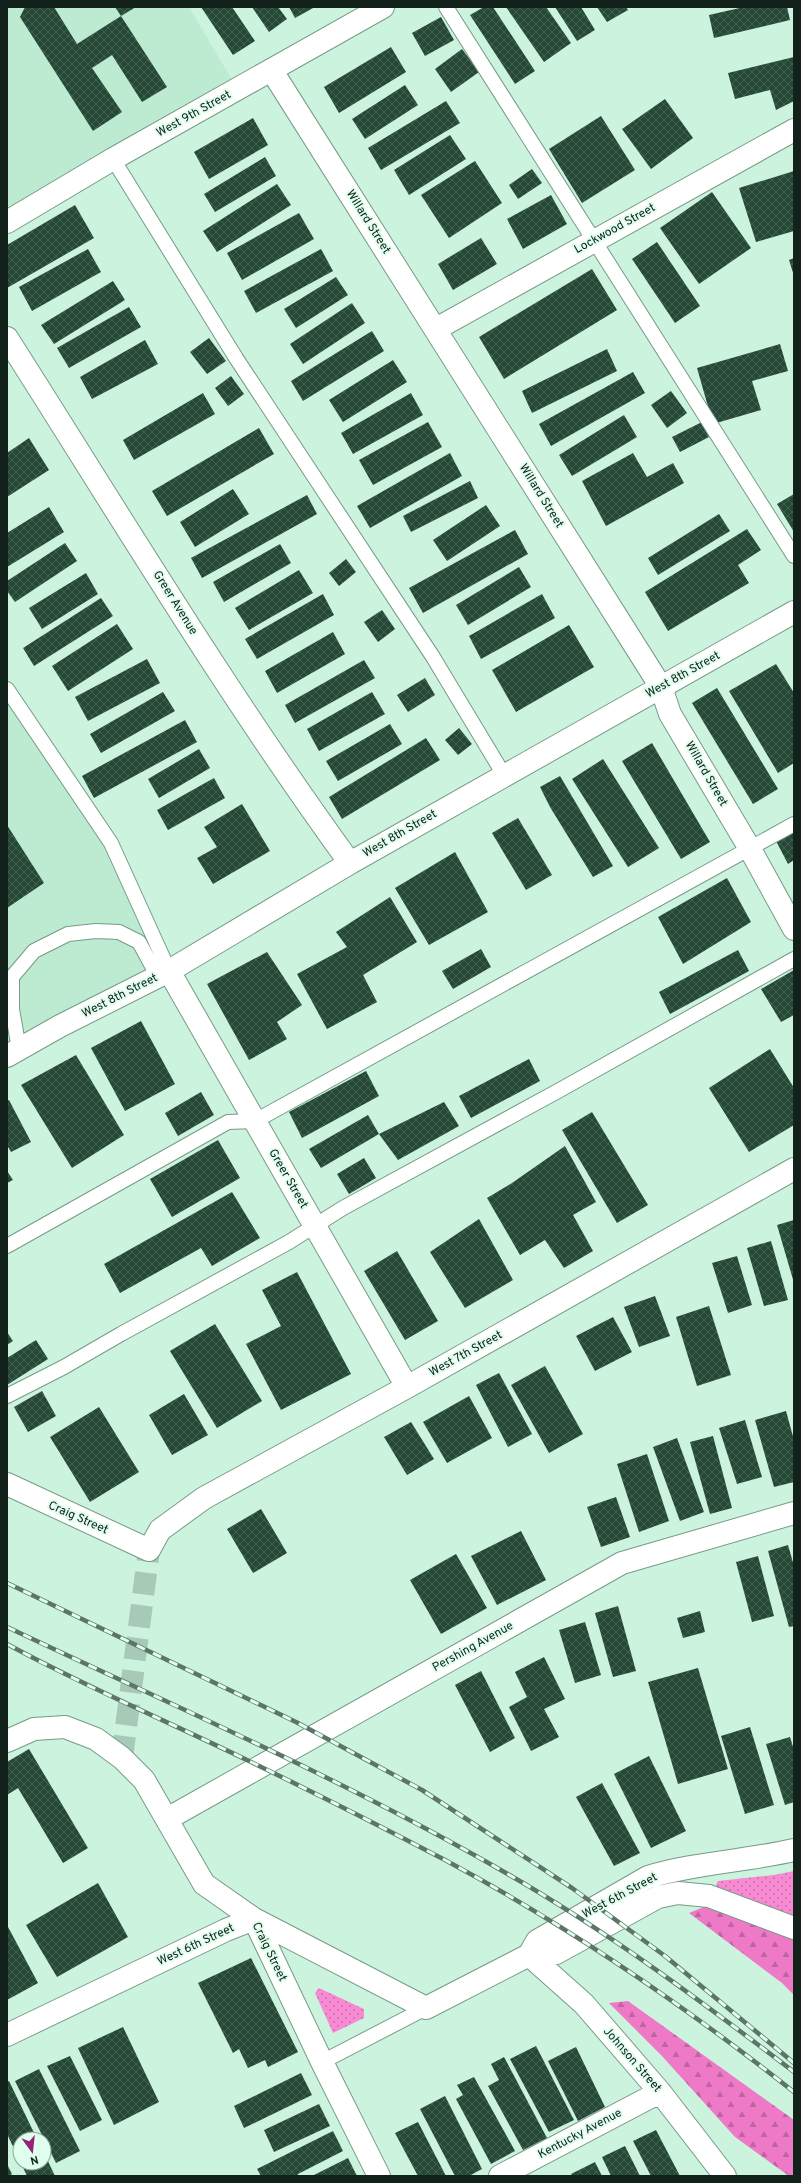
<svg xmlns="http://www.w3.org/2000/svg" width="801" height="2183" font-family="Overpass,sans-serif">
	<defs>
		<pattern id="grass-dots" width="8" height="8" patternUnits="userSpaceOnUse"><rect width="8" height="8" fill="#f78ad2"/><path d="M2 2h.1M6 6h.1" fill="none" stroke="#c770aa" stroke-width="1.8" stroke-linecap="round"/></pattern>
		<pattern id="forest-firs" width="22" height="20" patternUnits="userSpaceOnUse"><rect width="22" height="20" fill="#ed79c7"/><path d="M5 1l3.5 6h-7zM16 11l3.5 6h-7z" fill="#bf63a1"/></pattern>
		<pattern id="building-cross-hatch" width="8" height="8" patternUnits="userSpaceOnUse"><rect width="8" height="8" fill="#264837"/><path d="M0 0l8 8M0 8l8-8" fill="none" stroke="#435f51"/></pattern>
	</defs>
	<rect width="100%" height="100%" fill="#ccf3de"/>
	<path fill="#bcebd1" d="M 7,7 L 189,7 L 238,90 L 7,222 Z
		M 7,689 L 111,843 L 169,971 L 7,1056 Z"/>
	<path fill="url(#grass-dots)" d="M 794,1871 L 794,1921 L 719,1889 L 716,1885 L 718,1881 L 774,1875 Z
		M 319,1988 L 364,2009 L 364,2018 L 333,2033 L 315,1993 Z"/>
	<path fill="url(#forest-firs)" d="M 714,1903 L 794,1935 L 794,1995 L 782,1983 L 689,1913 Z
		M 628,2001 L 794,2120 L 794,2176 L 789,2176 L 735,2137 L 662,2056 L 609,2003 Z"/>
	<path fill="url(#building-cross-hatch)" d="M 25,7 L 54,7 L 77,44 L 121,16 L 167,87 L 142,102 L 112,55 L 92,68 L 122,112 L 93,131 L 20,17 Z
		M 115,7 L 136,7 L 121,16 Z
		M 201,7 L 232,7 L 255,41 L 233,55 Z
		M 252,7 L 278,7 L 287,19 L 269,32 Z
		M 289,7 L 315,7 L 295,18 Z
		M 484,7 L 493,7 L 535,71 L 515,84 L 470,15 Z
		M 506,7 L 546,7 L 571,43 L 544,62 Z
		M 555,7 L 581,7 L 595,30 L 577,41 Z
		M 597,7 L 626,7 L 628,10 L 607,22 Z
		M 744,7 L 787,7 L 790,20 L 714,38 L 709,15 Z
		M 441,17 L 454,40 L 425,56 L 412,33 Z
		M 391,47 L 406,72 L 339,113 L 324,87 Z
		M 462,49 L 479,72 L 451,92 L 435,69 Z
		M 794,57 L 794,101 L 776,110 L 770,90 L 735,99 L 728,73 Z
		M 405,85 L 418,105 L 365,139 L 352,119 Z
		M 665,99 L 693,138 L 651,169 L 622,129 Z
		M 446,101 L 460,123 L 381,170 L 368,148 Z
		M 601,116 L 635,170 L 582,203 L 549,149 Z
		M 253,118 L 268,145 L 209,179 L 194,152 Z
		M 450,135 L 466,159 L 409,195 L 394,170 Z
		M 265,157 L 276,176 L 215,212 L 204,194 Z
		M 475,161 L 502,203 L 449,238 L 421,195 Z
		M 532,169 L 542,183 L 518,199 L 509,185 Z
		M 794,171 L 794,231 L 756,242 L 739,188 Z
		M 277,184 L 291,205 L 217,252 L 203,231 Z
		M 712,192 L 751,248 L 699,284 L 660,228 Z
		M 551,195 L 567,224 L 523,249 L 507,219 Z
		M 75,205 L 94,238 L 7,288 L 7,245 Z
		M 299,213 L 314,239 L 242,280 L 227,253 Z
		M 481,238 L 497,264 L 453,290 L 438,264 Z
		M 657,242 L 700,306 L 675,323 L 632,259 Z
		M 88,249 L 101,272 L 32,311 L 19,287 Z
		M 321,249 L 333,271 L 256,313 L 244,291 Z
		M 794,258 L 794,276 L 789,260 Z
		M 592,269 L 617,310 L 504,379 L 479,337 Z
		M 336,277 L 348,295 L 296,328 L 284,309 Z
		M 113,281 L 125,300 L 54,344 L 41,325 Z
		M 352,303 L 365,323 L 303,364 L 290,344 Z
		M 129,307 L 141,327 L 69,368 L 57,348 Z
		M 372,331 L 384,351 L 303,401 L 291,381 Z
		M 209,338 L 226,361 L 207,374 L 190,352 Z
		M 145,340 L 158,364 L 92,399 L 80,377 Z
		M 780,344 L 788,371 L 752,381 L 761,410 L 713,424 L 697,368 Z
		M 607,349 L 617,371 L 532,413 L 522,391 Z
		M 393,360 L 407,382 L 343,422 L 329,400 Z
		M 633,372 L 645,393 L 551,446 L 539,424 Z
		M 231,376 L 244,394 L 228,406 L 215,388 Z
		M 671,391 L 687,413 L 667,428 L 651,405 Z
		M 203,393 L 215,414 L 134,460 L 123,440 Z
		M 411,393 L 423,415 L 353,454 L 341,433 Z
		M 624,415 L 637,437 L 572,476 L 559,455 Z
		M 428,422 L 442,447 L 373,485 L 359,460 Z
		M 702,422 L 709,437 L 680,452 L 672,437 Z
		M 259,428 L 274,454 L 167,516 L 152,491 Z
		M 29,438 L 49,470 L 7,497 L 7,453 Z
		M 450,453 L 462,476 L 370,528 L 357,506 Z
		M 633,453 L 647,477 L 673,463 L 684,483 L 606,526 L 582,481 Z
		M 470,481 L 478,498 L 411,532 L 403,516 Z
		M 233,489 L 249,514 L 195,547 L 180,522 Z
		M 794,494 L 794,532 L 777,504 Z
		M 307,495 L 317,514 L 202,578 L 191,558 Z
		M 486,505 L 500,526 L 447,561 L 433,540 Z
		M 49,507 L 64,532 L 7,567 L 7,533 Z
		M 719,514 L 730,531 L 658,575 L 648,558 Z
		M 747,529 L 761,550 L 738,565 L 749,583 L 668,631 L 645,592 Z
		M 515,530 L 528,554 L 423,613 L 409,588 Z
		M 65,543 L 77,561 L 15,602 L 7,591 L 7,581 Z
		M 280,544 L 291,563 L 224,602 L 213,582 Z
		M 346,559 L 356,572 L 339,586 L 329,573 Z
		M 519,567 L 531,587 L 468,625 L 456,605 Z
		M 299,570 L 313,593 L 249,630 L 235,608 Z
		M 86,573 L 98,594 L 42,629 L 29,608 Z
		M 323,594 L 334,615 L 257,659 L 245,639 Z
		M 542,594 L 555,618 L 481,659 L 469,636 Z
		M 101,598 L 113,616 L 34,666 L 23,648 Z
		M 382,610 L 395,629 L 378,642 L 364,622 Z
		M 117,624 L 133,649 L 68,691 L 52,666 Z
		M 569,625 L 594,667 L 516,712 L 492,670 Z
		M 333,632 L 345,654 L 277,693 L 265,671 Z
		M 147,659 L 160,683 L 88,721 L 75,697 Z
		M 364,660 L 375,678 L 295,723 L 285,705 Z
		M 776,664 L 794,693 L 794,763 L 778,773 L 729,691 Z
		M 425,678 L 435,695 L 408,712 L 397,695 Z
		M 717,688 L 778,789 L 753,804 L 692,703 Z
		M 163,692 L 175,711 L 101,753 L 90,734 Z
		M 372,692 L 385,714 L 319,751 L 307,729 Z
		M 185,720 L 197,742 L 94,798 L 82,776 Z
		M 390,724 L 402,744 L 338,781 L 326,761 Z
		M 459,728 L 472,744 L 458,755 L 445,740 Z
		M 426,738 L 440,760 L 342,819 L 329,797 Z
		M 652,743 L 710,842 L 681,859 L 622,761 Z
		M 199,749 L 210,768 L 159,798 L 148,779 Z
		M 603,759 L 659,848 L 628,867 L 572,779 Z
		M 560,776 L 613,866 L 593,877 L 550,807 L 540,787 Z
		M 214,778 L 225,798 L 168,830 L 157,810 Z
		M 242,804 L 270,851 L 213,884 L 197,858 L 217,847 L 204,827 Z
		M 518,818 L 552,875 L 526,890 L 492,833 Z
		M 7,825 L 44,883 L 7,908 Z
		M 794,829 L 794,860 L 788,864 L 775,839 Z
		M 455,852 L 488,912 L 429,945 L 395,888 Z
		M 727,878 L 751,922 L 683,964 L 658,917 Z
		M 390,897 L 417,942 L 363,975 L 377,1002 L 327,1029 L 297,974 L 347,947 L 336,932 Z
		M 481,949 L 491,967 L 453,989 L 442,971 Z
		M 738,950 L 749,971 L 670,1014 L 659,992 Z
		M 267,952 L 302,1005 L 277,1022 L 287,1039 L 249,1060 L 207,984 Z
		M 794,970 L 794,1015 L 781,1022 L 761,989 Z
		M 141,1021 L 175,1084 L 125,1111 L 91,1048 Z
		M 770,1049 L 794,1088 L 794,1125 L 749,1152 L 709,1088 Z
		M 76,1055 L 124,1135 L 72,1168 L 21,1085 Z
		M 529,1059 L 540,1081 L 471,1118 L 459,1096 Z
		M 366,1071 L 379,1096 L 302,1138 L 289,1112 Z
		M 201,1092 L 214,1115 L 178,1136 L 165,1113 Z
		M 9,1100 L 31,1142 L 11,1152 L 7,1145 L 7,1101 Z
		M 444,1102 L 459,1126 L 398,1160 L 379,1134 Z
		M 592,1112 L 648,1205 L 617,1223 L 562,1130 Z
		M 368,1115 L 379,1134 L 321,1168 L 309,1149 Z
		M 218,1140 L 240,1178 L 172,1217 L 150,1179 Z
		M 565,1146 L 596,1202 L 573,1215 L 593,1251 L 564,1268 L 545,1240 L 520,1255 L 487,1198 L 512,1183 Z
		M 364,1158 L 376,1178 L 349,1194 L 337,1174 Z
		M 7,1171 L 13,1180 L 7,1183 Z
		M 232,1192 L 260,1238 L 212,1266 L 201,1248 L 120,1293 L 104,1264 Z
		M 479,1219 L 513,1280 L 465,1308 L 430,1252 Z
		M 794,1220 L 794,1283 L 777,1225 Z
		M 771,1241 L 788,1300 L 764,1306 L 747,1248 Z
		M 397,1251 L 438,1321 L 405,1340 L 364,1271 Z
		M 737,1256 L 752,1305 L 728,1313 L 712,1263 Z
		M 297,1272 L 351,1374 L 281,1410 L 246,1344 L 281,1326 L 262,1290 Z
		M 655,1296 L 670,1336 L 639,1347 L 624,1307 Z
		M 709,1306 L 731,1375 L 697,1386 L 676,1317 Z
		M 613,1317 L 632,1352 L 595,1371 L 576,1336 Z
		M 215,1324 L 262,1401 L 217,1428 L 170,1351 Z
		M 7,1332 L 13,1341 L 7,1345 Z
		M 36,1340 L 48,1359 L 7,1385 L 7,1358 Z
		M 545,1366 L 583,1434 L 549,1453 L 511,1385 Z
		M 499,1373 L 532,1434 L 508,1447 L 476,1385 Z
		M 42,1391 L 56,1416 L 28,1432 L 14,1407 Z
		M 184,1394 L 208,1435 L 172,1455 L 149,1415 Z
		M 469,1396 L 492,1438 L 447,1463 L 423,1422 Z
		M 99,1407 L 139,1472 L 90,1502 L 50,1437 Z
		M 786,1411 L 794,1440 L 794,1482 L 774,1487 L 755,1420 Z
		M 745,1420 L 762,1477 L 737,1484 L 719,1428 Z
		M 411,1422 L 434,1459 L 407,1475 L 384,1437 Z
		M 713,1436 L 732,1508 L 710,1514 L 690,1442 Z
		M 677,1438 L 704,1512 L 680,1521 L 653,1447 Z
		M 647,1454 L 669,1521 L 639,1532 L 617,1464 Z
		M 616,1497 L 630,1537 L 601,1547 L 587,1507 Z
		M 261,1509 L 287,1553 L 253,1573 L 227,1529 Z
		M 521,1531 L 546,1580 L 497,1605 L 471,1556 Z
		M 788,1545 L 794,1566 L 794,1626 L 789,1627 L 768,1551 Z
		M 456,1554 L 487,1608 L 441,1634 L 410,1580 Z
		M 758,1556 L 774,1616 L 752,1622 L 736,1562 Z
		M 618,1606 L 636,1671 L 613,1677 L 595,1613 Z
		M 700,1611 L 705,1632 L 683,1638 L 677,1618 Z
		M 585,1622 L 601,1675 L 575,1683 L 559,1630 Z
		M 544,1657 L 565,1699 L 544,1709 L 559,1737 L 531,1751 L 509,1707 L 527,1697 L 515,1672 Z
		M 698,1668 L 728,1769 L 678,1784 L 648,1682 Z
		M 481,1671 L 515,1738 L 490,1752 L 455,1685 Z
		M 750,1727 L 774,1805 L 745,1814 L 721,1736 Z
		M 790,1737 L 794,1750 L 794,1802 L 785,1805 L 766,1744 Z
		M 29,1749 L 88,1848 L 63,1863 L 18,1788 L 7,1795 L 7,1762 Z
		M 649,1756 L 686,1831 L 651,1848 L 614,1774 Z
		M 602,1783 L 640,1853 L 614,1866 L 576,1797 Z
		M 98,1883 L 128,1937 L 57,1977 L 26,1925 Z
		M 7,1925 L 38,1983 L 7,2000 Z
		M 251,1958 L 298,2052 L 268,2067 L 265,2060 L 248,2068 L 239,2049 L 233,2053 L 198,1983 Z
		M 123,2027 L 159,2102 L 114,2125 L 78,2048 Z
		M 536,2046 L 574,2120 L 549,2132 L 510,2059 Z
		M 576,2047 L 605,2107 L 578,2121 L 548,2061 Z
		M 70,2056 L 102,2120 L 80,2131 L 47,2066 Z
		M 504,2057 L 547,2138 L 523,2150 L 488,2086 L 499,2080 L 491,2064 Z
		M 39,2069 L 80,2151 L 56,2163 L 15,2081 Z
		M 301,2073 L 312,2095 L 244,2128 L 234,2106 Z
		M 474,2077 L 515,2151 L 491,2164 L 456,2099 L 463,2095 L 457,2085 Z
		M 9,2081 L 37,2139 L 20,2139 L 20,2161 L 7,2134 L 7,2082 Z
		M 445,2096 L 482,2169 L 469,2176 L 455,2176 L 420,2109 Z
		M 319,2104 L 330,2126 L 274,2152 L 264,2130 Z
		M 418,2122 L 446,2176 L 418,2176 L 395,2133 Z
		M 656,2130 L 680,2176 L 651,2176 L 633,2141 Z
		M 333,2131 L 343,2151 L 298,2174 L 298,2176 L 261,2176 L 257,2169 Z
		M 625,2146 L 640,2176 L 611,2176 L 602,2157 Z
		M 44,2153 L 55,2176 L 27,2176 L 21,2163 L 44,2163 Z
		M 348,2158 L 357,2176 L 312,2176 Z
		M 595,2162 L 602,2176 L 573,2176 L 571,2174 Z
		M 7,2164 L 12,2174 L 9,2176 L 7,2176 Z"/>
	<g fill="none" stroke-linecap="round" stroke-linejoin="round">
		<path stroke="#a7c9b7" stroke-width="22" stroke-dasharray="22 11" stroke-linecap="butt" d="M 122,1758 L 149,1550"/>
		<g stroke="#769b87" stroke-width="16">
			<path id="service" d="M 446,7 L 794,556
				M 113,159 L 236,358 L 433,657 L 504,775
				M 7,689 L 111,843 L 169,971
				M 19,1049 L 12,1009 L 12,977 L 34,951 L 68,934 L 96,931 L 119,932 L 139,942 L 158,977
				M 7,1246 L 228,1122 L 255,1121 L 794,824
				M 7,1396 L 64,1367 L 121,1334 L 289,1242 L 343,1208 L 558,1091 L 794,959
				M 322,2062 L 426,2008"/>
		</g>
		<g stroke="#769b87" stroke-width="24">
			<path id="minor" d="M 272,71 L 661,687 L 670,714 L 750,849 L 794,929
				M 436,329 L 794,130
				M 7,338 C 119,514 227,694 350,863
				M 169,971 L 407,1387
				M 7,1056 L 60,1026 L 169,971 L 350,863 L 794,612
				M 7,1484 L 149,1550 L 160,1530 L 204,1498 L 407,1387 L 794,1169
				M 7,1741 L 34,1729 L 65,1727 L 96,1739 L 122,1758 L 144,1780 L 204,1884 L 254,1919 L 426,2008 L 529,1955 L 556,1953 L 658,1897 L 678,1893 L 709,1896 L 794,1928
				M 167,1819 L 622,1563 L 794,1513
				M 254,1919 L 322,2062 L 379,2176
				M 529,1955 L 584,2004 L 660,2092 L 725,2176
				M 529,1955 L 537,1941 L 648,1877 C 694,1863 746,1861 794,1850
				M 7,2035 L 226,1930 L 254,1919
				M 500,2176 L 660,2092"/>
		</g>
		<g stroke="#769b87" stroke-width="24">
			<path id="tertiary" d="M 7,222 L 113,159 L 383,7"/>
		</g>
		<use href="#service" stroke="#fff" stroke-width="14"/>
		<use href="#minor" stroke="#fff" stroke-width="22"/>
		<use href="#tertiary" stroke="#fff" stroke-width="22"/>
		<g stroke="#5c7568" stroke-width="4.5">
			<path id="rail" d="M 7,1583 L 296,1722 L 422,1790 L 572,1888 L 665,1956 L 794,2063
				M 7,1627 C 174,1706 345,1780 506,1873 C 607,1931 701,2001 794,2072
				M 7,1644 C 86,1687 169,1722 249,1761 C 315,1793 380,1826 445,1860 C 568,1926 685,2006 794,2092"/>
		</g>
		<use href="#rail" stroke="#dffeed" stroke-width="3" stroke-dasharray="9" stroke-linecap="butt"/>
	</g>
	<g text-anchor="middle" dominant-baseline="central" stroke-width="4" stroke-linejoin="round" paint-order="stroke">
		<g font-size="12" fill="#122119" stroke="#dffeed">
			<text transform="translate(194 114) rotate(-29)">West 9th Street</text>
			<text transform="translate(368 222) rotate(58)">Willard Street</text>
			<text transform="translate(615 229) rotate(-29)">Lockwood Street</text>
			<text transform="translate(541 496) rotate(58)">Willard Street</text>
			<text transform="translate(175 603) rotate(58)">Greer Avenue</text>
			<text transform="translate(683 675) rotate(-29)">West 8th Street</text>
			<text transform="translate(706 774) rotate(60)">Willard Street</text>
			<text transform="translate(400 834) rotate(-30)">West 8th Street</text>
			<text transform="translate(120 996) rotate(-27)">West 8th Street</text>
			<text transform="translate(288 1179) rotate(60)">Greer Street</text>
			<text transform="translate(466 1354) rotate(-29)">West 7th Street</text>
			<text transform="translate(78 1518) rotate(24)">Craig Street</text>
			<text transform="translate(473 1647) rotate(-29)">Pershing Avenue</text>
			<text transform="translate(620 1896) rotate(-28)">West 6th Street</text>
			<text transform="translate(196 1945) rotate(-25)">West 6th Street</text>
			<text transform="translate(269 1952) rotate(64)">Craig Street</text>
			<text transform="translate(632 2060) rotate(49)">Johnson Street</text>
			<text transform="translate(580 2134) rotate(-28)">Kentucky Avenue</text>
		</g>
	</g>
	<rect width="801" height="2183" fill="none" stroke="#122119" stroke-width="16"/>
	<g transform="translate(32 2151) rotate(165)"><circle r="19" fill="#dffeed" stroke="#8da698"/>
	<path d="M0-3L7 15L0 10L-7 15Z" fill="#9a217a"/>
	<text y="-6" font-size="11" font-weight="bold" text-anchor="middle" fill="#122119">N</text>
	</g>
</svg>
